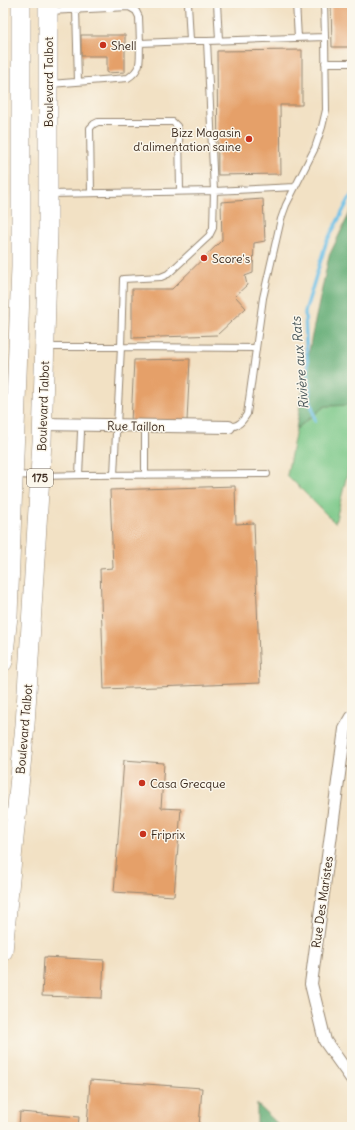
<svg xmlns="http://www.w3.org/2000/svg" width="355" height="1130" font-family="Delius,sans-serif">
	<rect width="100%" height="100%" fill="#fbf7ec"/>
	<filter id="ink" filterUnits="userSpaceOnUse"><feTurbulence type="fractalNoise" baseFrequency=".025" numOctaves="2"/><feDisplacementMap in="SourceGraphic" scale="8" xChannelSelector="R" yChannelSelector="G"/><feConvolveMatrix kernelMatrix="1 2 1 2 8 2 1 2 1" color-interpolation-filters="sRGB"/></filter>
	<filter id="wash" filterUnits="userSpaceOnUse"><feTurbulence type="fractalNoise" baseFrequency=".012" numOctaves="4" result="noise"/><feDisplacementMap in="SourceGraphic" scale="16" xChannelSelector="R" yChannelSelector="G"/><feGaussianBlur stdDeviation="0.9" result="paint"/><feColorMatrix in="noise" values="0 0 0 0 0 0 0 0 0 0 0 0 0 0 0 0 0 1.4 0 .05"/><feComposite in="paint" operator="in"/></filter>
	<g filter="url(#wash)">
		<rect width="100%" height="100%" fill="#f2e1c4"/>
		<path fill="#79c787" stroke="#5a7852" d="M 352,405 L 352,455 L 335,523 L 287,475 L 296,429 L 325,406 Z"/>
		<path fill="#62ac74" stroke="#4e6b49" d="M 352,208 L 352,405 L 325,406 L 296,429 L 311,340 L 329,256 Z
			M 257,1104 L 281,1127 L 257,1127 Z"/>
		<g fill="none" stroke-linecap="round" stroke-linejoin="round">
			<path stroke="#6abfe7" stroke-width="3.5" d="M 315,420 L 310,398 L 306,342 L 305,312 L 326,243 L 352,194"/>
		</g>
		<g id="blocks">
			<path fill="#e5a069" d="M 331,3 L 352,3 L 352,47 L 332,47 Z
				M 81,35 L 125,35 L 125,72 L 107,73 L 107,56 L 81,56 Z
				M 302,50 L 302,105 L 280,105 L 281,174 L 218,175 L 217,51 Z
				M 263,199 L 265,241 L 254,243 L 253,273 L 245,276 L 247,285 L 235,296 L 246,308 L 217,335 L 132,338 L 132,289 L 172,289 L 222,240 L 221,202 Z
				M 190,359 L 187,421 L 131,422 L 134,360 Z
				M 235,486 L 236,524 L 254,523 L 260,683 L 104,689 L 100,569 L 113,568 L 110,490 Z
				M 124,760 L 164,763 L 161,808 L 181,809 L 174,896 L 114,892 Z
				M 44,957 L 104,960 L 102,998 L 42,996 Z
				M 90,1080 L 202,1088 L 199,1127 L 87,1127 Z
				M 20,1112 L 79,1117 L 78,1127 L 19,1127 Z"/>
		</g>
	</g>
	<g filter="url(#ink)">
		<use href="#blocks" fill-opacity="0" stroke="#968671" stroke-width="1"/>
		<g fill="none" stroke-linecap="round" stroke-linejoin="round">
			<g stroke="#968671" stroke-width="8">
				<path id="service" d="M 217,3 L 219,40
					M 296,3 L 298,38
					M 76,9 L 78,82
					M 49,11 L 129,7 L 136,11 L 139,17 L 140,43 L 190,41
					M 207,41 L 325,37 L 324,3
					M 325,63 L 352,63
					M 50,84 L 128,78 C 143,68 139,60 140,43
					M 91,193 L 90,128 L 94,124 L 98,122 L 173,122 L 177,126 L 179,132 L 180,191
					M 49,194 L 214,191 L 207,41 L 190,41 L 188,3
					M 46,347 L 121,347 L 123,279 L 161,277 L 168,274 L 209,236 L 213,228 L 214,191 L 295,187
					M 117,426 L 121,347 L 256,348
					M 229,427 C 239,426 242,422 247,414 L 263,298 L 281,219 L 286,205 L 315,148 L 322,127 L 326,110 L 325,37
					M 15,475 L 40,476 L 85,475 L 267,474
					M 79,475 L 81,432
					M 114,475 L 116,433
					M 145,475 L 145,433"/>
			</g>
			<g stroke="#968671" stroke-width="14">
				<path id="minor" d="M 42,424 L 229,427
					M 352,717 L 345,729 L 311,984 L 325,1041 L 352,1079"/>
			</g>
			<g stroke="#968671" stroke-width="20">
				<path id="primary" d="M 3,662 L 8,616 L 21,267 L 21,3
					M 3,951 L 25,725 L 42,442 L 48,233 L 48,3"/>
			</g>
			<use href="#service" stroke="#fff" stroke-width="6"/>
			<use href="#minor" stroke="#fff" stroke-width="12"/>
			<use href="#primary" stroke="#fff" stroke-width="19"/>
		</g>
	</g>
	<g fill="#c8321e" stroke="#fbf7ec" stroke-width="1.5">
		<circle cx="103" cy="45" r="4"/>
		<circle cx="249" cy="139" r="4"/>
		<circle cx="204" cy="258" r="4"/>
		<circle cx="142" cy="783" r="4"/>
		<circle cx="143" cy="834" r="4"/>
	</g>
	<g text-anchor="middle" dominant-baseline="central" stroke-width="3" stroke-linejoin="round" paint-order="stroke">
		<rect fill="#fbf7ec" stroke="#75685c" stroke-width="1" x="27" y="469" width="26" height="18" rx="3"/>
		<g font-size="11" font-weight="bold" fill="#3b2a1e">
			<text x="40" y="478">175</text>
		</g>
		<g font-size="12" fill="#3b2a1e" stroke="#fbf7ec" text-anchor="start">
			<text x="111" y="45">Shell</text>
			<text x="241" y="132" text-anchor="end">Bizz Magasin<tspan x="241" dy="14">d'alimentation saine</tspan></text>
			<text x="212" y="258">Score's</text>
			<text x="150" y="783">Casa Grecque</text>
			<text x="151" y="834">Friprix</text>
		</g>
		<g font-size="12" fill="#3b2a1e" stroke="#fbf7ec">
			<text transform="translate(48 82) rotate(-90)">Boulevard Talbot</text>
			<text transform="translate(43 406) rotate(-88)">Boulevard Talbot</text>
			<text transform="translate(136 426) rotate(1)">Rue Taillon</text>
			<text transform="translate(24 729) rotate(-85)">Boulevard Talbot</text>
			<text transform="translate(322 902) rotate(-82)">Rue Des Maristes</text>
		</g>
		<g font-size="13" font-style="italic" fill="#49575a" stroke="#fbf7ec">
			<text transform="translate(300 363) rotate(-95)">Rivière aux Rats</text>
		</g>
	</g>
	<rect width="355" height="1130" fill="none" stroke="#fbf7ec" stroke-width="16"/>
</svg>
